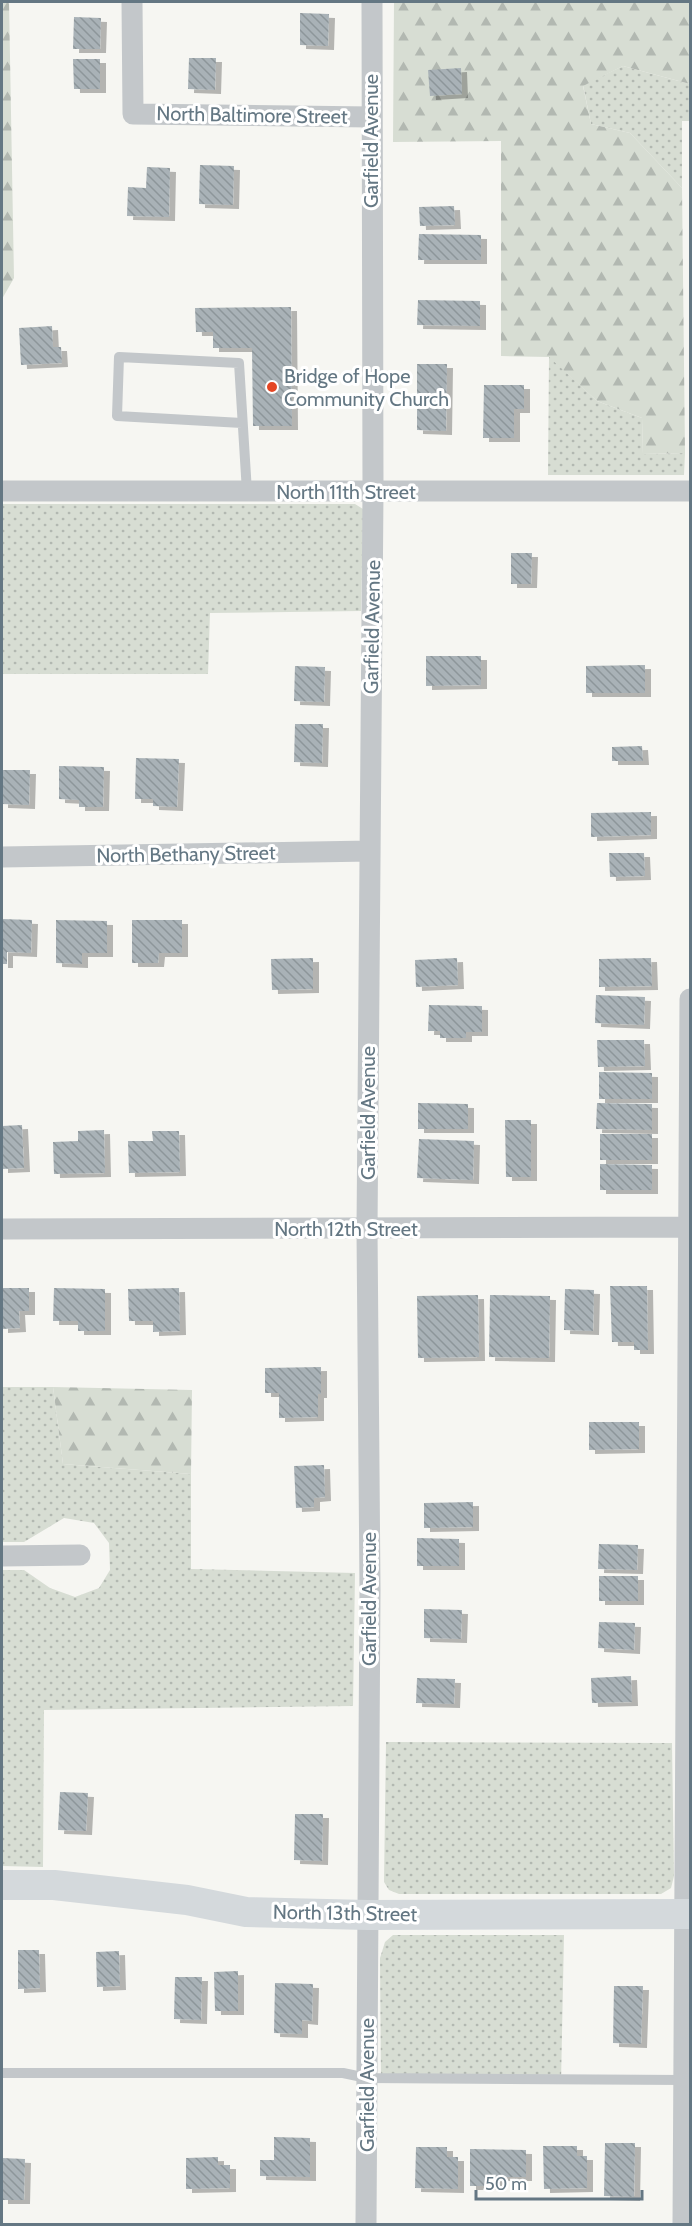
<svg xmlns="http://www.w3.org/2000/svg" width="692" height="2226" font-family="Cabin,sans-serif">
	<defs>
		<pattern id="grass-dots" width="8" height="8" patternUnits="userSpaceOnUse" patternTransform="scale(1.5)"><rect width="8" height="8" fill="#d7ddd3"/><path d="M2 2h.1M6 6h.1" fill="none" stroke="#b2b8b1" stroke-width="1.8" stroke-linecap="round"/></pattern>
		<pattern id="forest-firs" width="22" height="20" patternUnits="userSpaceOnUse" patternTransform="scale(1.5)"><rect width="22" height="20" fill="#d7ddd3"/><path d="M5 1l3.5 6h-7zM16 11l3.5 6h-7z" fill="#b2b8b1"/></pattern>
		<pattern id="building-back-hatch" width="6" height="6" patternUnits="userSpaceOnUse" patternTransform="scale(1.5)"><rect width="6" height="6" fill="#a9b2b7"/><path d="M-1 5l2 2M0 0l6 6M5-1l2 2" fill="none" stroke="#8d969a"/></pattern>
		<filter id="shadow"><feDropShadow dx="6" dy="4" stdDeviation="0" flood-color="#0004"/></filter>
	</defs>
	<rect width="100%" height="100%" fill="#f6f6f2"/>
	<path fill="url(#grass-dots)" d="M 623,66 L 690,84 L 690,121 L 682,121 L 682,188 L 630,133 L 591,124 L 583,85 Z
		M 549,356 L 597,401 L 642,418 L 643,454 L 685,453 L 684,475 L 548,475 Z
		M 2,504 L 355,504 L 363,509 L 361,611 L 210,613 L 208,674 L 2,674 Z
		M 2,1387 L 53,1387 L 63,1464 L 191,1474 L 191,1569 L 355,1573 L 353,1706 L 44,1710 L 43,1867 L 2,1866 L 2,1570 L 24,1570 L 50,1588 L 75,1597 L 99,1588 L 110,1570 L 109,1543 L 94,1523 L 64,1518 L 24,1542 L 2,1542 Z
		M 386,1742 L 672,1743 L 674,1876 L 671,1888 L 661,1894 L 399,1894 L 389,1890 L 384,1882 Z
		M 393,1935 L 564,1935 L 561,2083 L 381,2083 L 380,1958 L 385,1942 Z"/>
	<path fill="url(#forest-firs)" d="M 2,2 L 9,2 L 14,278 L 2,299 Z
		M 394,2 L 690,2 L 690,84 L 623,66 L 583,86 L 591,124 L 630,133 L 682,188 L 685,453 L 643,454 L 642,418 L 597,401 L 549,357 L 501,356 L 501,141 L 393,142 Z
		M 53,1387 L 192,1390 L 191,1474 L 63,1464 Z"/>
	<path fill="url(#building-back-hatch)" filter="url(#shadow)" d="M 300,13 L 329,14 L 328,46 L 300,45 Z
		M 74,17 L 101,18 L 100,49 L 73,49 Z
		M 189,58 L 216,58 L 215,90 L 188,89 Z
		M 73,59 L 100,59 L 100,89 L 74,89 Z
		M 461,68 L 462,94 L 430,96 L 428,70 Z
		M 200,165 L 234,166 L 233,205 L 199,204 Z
		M 147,167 L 170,168 L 169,217 L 127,216 L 128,187 L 146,188 Z
		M 454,206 L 455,225 L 420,226 L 419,207 Z
		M 419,234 L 481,235 L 481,260 L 418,260 Z
		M 418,300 L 480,301 L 480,326 L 417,325 Z
		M 291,307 L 292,426 L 253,426 L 252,348 L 213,348 L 213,332 L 196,332 L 195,308 Z
		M 52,326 L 53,347 L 61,347 L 62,363 L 21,365 L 19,328 Z
		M 417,364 L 447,364 L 446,431 L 417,430 Z
		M 484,385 L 524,385 L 524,409 L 514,409 L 514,438 L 483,438 Z
		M 511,553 L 532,553 L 531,584 L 511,584 Z
		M 426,656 L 481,656 L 481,685 L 426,686 Z
		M 645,665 L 645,693 L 586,693 L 586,666 Z
		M 295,666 L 325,667 L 324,702 L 294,701 Z
		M 295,724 L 323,724 L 322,763 L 294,762 Z
		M 642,746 L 643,761 L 612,761 L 612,747 Z
		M 136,758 L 179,759 L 177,807 L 153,806 L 153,799 L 135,799 Z
		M 59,766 L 104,767 L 103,807 L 79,807 L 79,800 L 59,799 Z
		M 2,770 L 30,770 L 29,805 L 2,804 Z
		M 651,812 L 651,835 L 591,837 L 591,813 Z
		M 609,853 L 644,853 L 645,876 L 610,877 Z
		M 2,919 L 32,920 L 31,953 L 7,952 L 7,964 L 2,964 Z
		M 56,920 L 107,921 L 107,953 L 82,953 L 82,964 L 56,963 Z
		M 132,920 L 182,920 L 182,953 L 159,953 L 158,963 L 132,963 Z
		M 313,958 L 313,989 L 272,990 L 271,959 Z
		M 457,958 L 458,985 L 416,987 L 415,960 Z
		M 651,958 L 652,986 L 599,987 L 599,959 Z
		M 596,995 L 645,997 L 644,1025 L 595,1023 Z
		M 429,1005 L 482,1006 L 482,1032 L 466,1032 L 466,1038 L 440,1038 L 440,1031 L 428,1031 Z
		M 597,1040 L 644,1040 L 645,1066 L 598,1067 Z
		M 599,1072 L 652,1073 L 652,1099 L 599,1099 Z
		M 418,1103 L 468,1104 L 468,1129 L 418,1129 Z
		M 597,1103 L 652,1104 L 652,1130 L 596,1129 Z
		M 505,1120 L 531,1120 L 531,1177 L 506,1177 Z
		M 22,1125 L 24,1168 L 2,1169 L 2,1126 Z
		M 104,1130 L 105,1173 L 54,1174 L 53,1142 L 78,1141 L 78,1131 Z
		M 152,1131 L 179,1131 L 180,1172 L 129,1173 L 128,1141 L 153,1141 Z
		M 600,1134 L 652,1134 L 652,1160 L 600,1160 Z
		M 419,1139 L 474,1141 L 473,1180 L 417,1178 Z
		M 600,1164 L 652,1165 L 652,1190 L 600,1190 Z
		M 610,1286 L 647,1286 L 648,1350 L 634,1350 L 634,1342 L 612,1342 Z
		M 2,1288 L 29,1288 L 29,1311 L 19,1311 L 20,1328 L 2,1329 Z
		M 54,1288 L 105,1289 L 105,1331 L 78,1331 L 78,1321 L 53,1321 Z
		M 179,1288 L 180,1331 L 153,1332 L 153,1321 L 129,1321 L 128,1289 Z
		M 565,1289 L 594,1290 L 593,1331 L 564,1330 Z
		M 478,1295 L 479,1357 L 418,1358 L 417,1296 Z
		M 490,1295 L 550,1296 L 549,1358 L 489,1357 Z
		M 321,1367 L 321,1394 L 318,1394 L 318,1417 L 279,1418 L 279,1393 L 265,1393 L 265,1368 Z
		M 589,1422 L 639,1422 L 639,1449 L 589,1450 Z
		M 324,1465 L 325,1497 L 314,1498 L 314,1507 L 296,1508 L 294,1466 Z
		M 473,1502 L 473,1527 L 424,1528 L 424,1503 Z
		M 417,1538 L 459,1539 L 459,1566 L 417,1566 Z
		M 599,1544 L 638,1545 L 637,1570 L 598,1569 Z
		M 599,1576 L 638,1576 L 638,1601 L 599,1601 Z
		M 424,1609 L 462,1610 L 461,1639 L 424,1638 Z
		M 599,1622 L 635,1623 L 634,1650 L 598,1648 Z
		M 631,1676 L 632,1702 L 592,1703 L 591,1678 Z
		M 417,1678 L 455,1679 L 454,1704 L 416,1703 Z
		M 60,1792 L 88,1793 L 86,1831 L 58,1830 Z
		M 295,1814 L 323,1814 L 322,1861 L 294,1860 Z
		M 18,1950 L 39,1950 L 40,1988 L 18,1989 Z
		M 119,1951 L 120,1986 L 97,1987 L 96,1952 Z
		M 238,1971 L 238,2011 L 215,2011 L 214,1972 Z
		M 175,1977 L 202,1977 L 201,2020 L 174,2019 Z
		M 275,1983 L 313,1984 L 312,2021 L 302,2020 L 302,2034 L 274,2033 Z
		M 614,1986 L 643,1986 L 641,2044 L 613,2043 Z
		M 274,2137 L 310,2138 L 310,2177 L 260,2176 L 260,2160 L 274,2160 Z
		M 605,2143 L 635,2143 L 634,2197 L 604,2196 Z
		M 543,2146 L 577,2146 L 577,2156 L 587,2156 L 587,2188 L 544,2189 Z
		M 416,2147 L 447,2147 L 447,2157 L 458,2157 L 458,2189 L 415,2188 Z
		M 470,2149 L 526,2150 L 526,2177 L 500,2177 L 500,2186 L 470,2186 Z
		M 218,2157 L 218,2165 L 230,2165 L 230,2188 L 186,2189 L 186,2158 Z
		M 2,2158 L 25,2159 L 24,2200 L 2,2200 Z"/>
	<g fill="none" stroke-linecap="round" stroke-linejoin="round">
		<path stroke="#c3c7ca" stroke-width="10" d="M 242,423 L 117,416 L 119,357 L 239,363 L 247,492
			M 2,2073 L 343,2073 L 367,2078 L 685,2080"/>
		<path stroke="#c3c7ca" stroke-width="21" d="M 132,2 L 133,114 L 371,117
			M 2,491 L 690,491
			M 2,857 L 370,851
			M 2,1229 L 690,1227
			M 2,1556 L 80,1555
			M 366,2224 L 370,1590 L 367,1229 L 373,492 L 372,2
			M 683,2224 L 690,999"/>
		<path stroke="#d4d9dc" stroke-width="30" d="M 2,1885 L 54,1885 L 187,1900 L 246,1912 L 368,1915 L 690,1914"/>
	</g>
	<circle fill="#e44624" stroke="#fff" stroke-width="2" cx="272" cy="387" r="6"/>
	<g text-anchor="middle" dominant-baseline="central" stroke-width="6" stroke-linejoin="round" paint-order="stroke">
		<g font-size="20" fill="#647783" stroke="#fff">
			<text transform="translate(252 115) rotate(1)">North Baltimore Street</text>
			<text transform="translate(371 141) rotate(-90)">Garfield Avenue</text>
			<text x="346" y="492">North 11th Street</text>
			<text transform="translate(372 627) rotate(-89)">Garfield Avenue</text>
			<text transform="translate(186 854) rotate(-1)">North Bethany Street</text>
			<text transform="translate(368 1113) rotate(-90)">Garfield Avenue</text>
			<text x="346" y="1229">North 12th Street</text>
			<text transform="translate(369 1599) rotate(-90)">Garfield Avenue</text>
			<text transform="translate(345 1913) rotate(1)">North 13th Street</text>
			<text transform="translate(367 2085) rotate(-90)">Garfield Avenue</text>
		</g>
		<g font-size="20" fill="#647783" stroke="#fff" text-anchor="start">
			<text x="284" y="376">Bridge of Hope<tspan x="284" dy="23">Community Church</tspan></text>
		</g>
	</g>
	<rect width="692" height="2226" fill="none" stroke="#647783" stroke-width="6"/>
	<path d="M476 2190v9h166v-9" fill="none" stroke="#647783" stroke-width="3"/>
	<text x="485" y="2190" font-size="18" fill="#647783" stroke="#ffffff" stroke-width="4.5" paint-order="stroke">50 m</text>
</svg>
